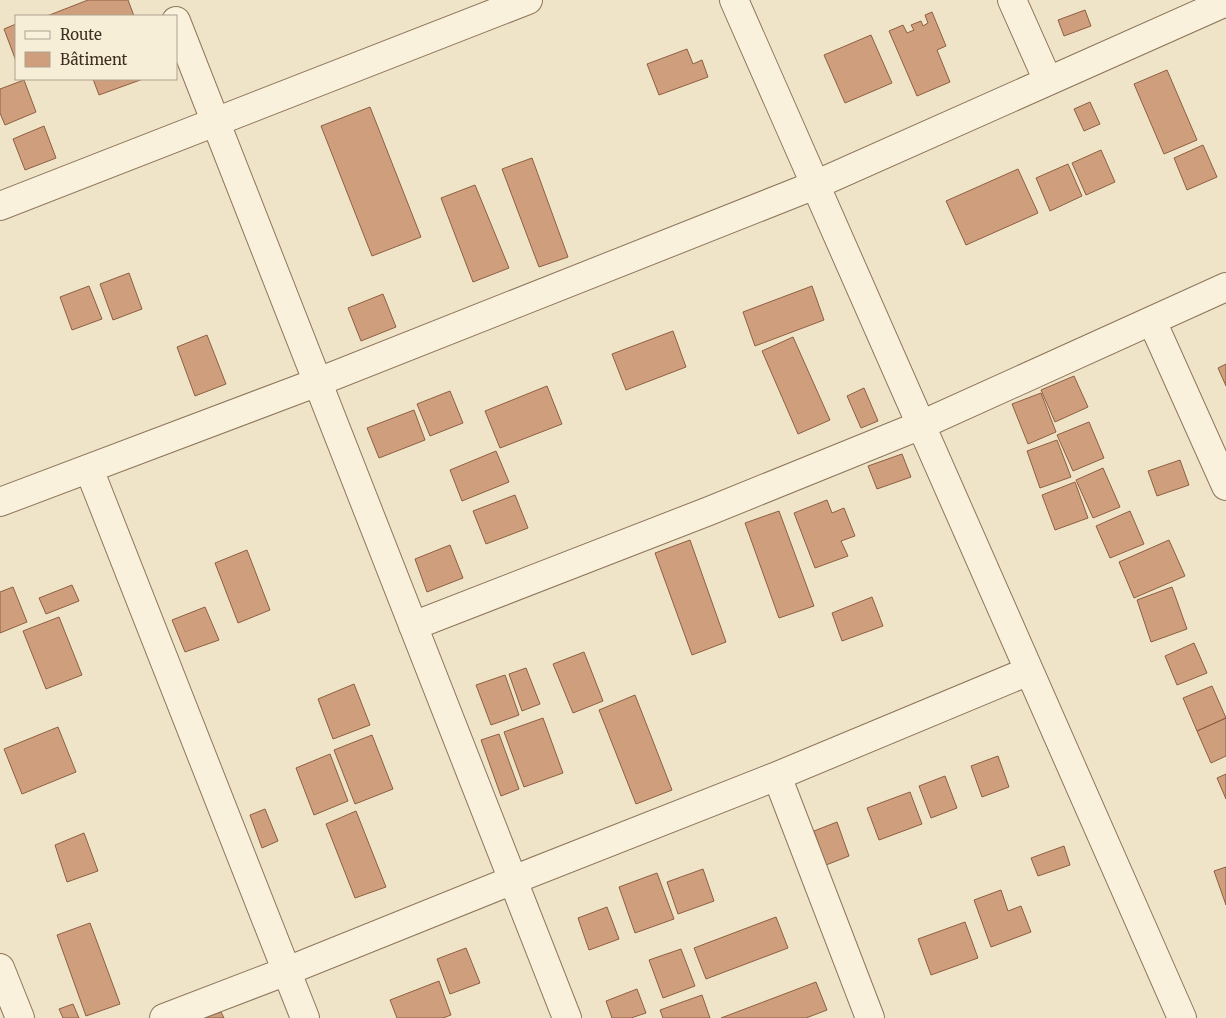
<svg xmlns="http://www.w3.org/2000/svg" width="1226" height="1018" font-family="Merriweather,serif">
	<rect width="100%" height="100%" fill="#f0e4c8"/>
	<path fill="#cf9f7d" stroke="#8d5f41" d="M 88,0 L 128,0 L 134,16 L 47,16 Z
		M 1085,10 L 1091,26 L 1064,36 L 1058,20 Z
		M 932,12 L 946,46 L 937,50 L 950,82 L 917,96 L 889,31 L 903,25 L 907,33 L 914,30 L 911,25 L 921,21 L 923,26 L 928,23 L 925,15 Z
		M 16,24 L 16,61 L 4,29 Z
		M 871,35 L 892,83 L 845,103 L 824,55 Z
		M 687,49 L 693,64 L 702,60 L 708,77 L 659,95 L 647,64 Z
		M 1167,70 L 1197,140 L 1164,154 L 1134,84 Z
		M 93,79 L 143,79 L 99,95 Z
		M 24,80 L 36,112 L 5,125 L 0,113 L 0,89 Z
		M 1090,102 L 1100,124 L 1084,131 L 1074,109 Z
		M 370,107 L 421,237 L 372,256 L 321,126 Z
		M 44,126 L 56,158 L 25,170 L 13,139 Z
		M 1203,145 L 1217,177 L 1187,190 L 1174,158 Z
		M 1101,150 L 1115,182 L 1086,195 L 1072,163 Z
		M 532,158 L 568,257 L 539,267 L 502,169 Z
		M 1068,164 L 1082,196 L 1050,211 L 1036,178 Z
		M 1018,169 L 1038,213 L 966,245 L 946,201 Z
		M 475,185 L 509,268 L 473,282 L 441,198 Z
		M 129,273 L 142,309 L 113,320 L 100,284 Z
		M 89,286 L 102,319 L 72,330 L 60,297 Z
		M 812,286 L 824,320 L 755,346 L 743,312 Z
		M 383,294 L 396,327 L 361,341 L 348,308 Z
		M 673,331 L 686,367 L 626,390 L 612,354 Z
		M 207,335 L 226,384 L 195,396 L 177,347 Z
		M 793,337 L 830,420 L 798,434 L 762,351 Z
		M 1226,364 L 1226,386 L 1218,368 Z
		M 1074,376 L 1088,407 L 1055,422 L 1041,390 Z
		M 547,386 L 562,424 L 500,448 L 485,411 Z
		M 864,388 L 878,421 L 861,428 L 847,396 Z
		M 450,391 L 463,423 L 430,436 L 417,404 Z
		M 1041,393 L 1056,432 L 1028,444 L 1012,404 Z
		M 414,410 L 425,440 L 379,458 L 367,428 Z
		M 1089,422 L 1104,458 L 1073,471 L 1057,435 Z
		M 1057,440 L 1071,477 L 1040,488 L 1027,451 Z
		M 496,451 L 509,482 L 462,501 L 450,470 Z
		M 902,454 L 911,477 L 877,489 L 868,466 Z
		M 1180,460 L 1189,485 L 1157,496 L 1148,471 Z
		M 1103,468 L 1120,507 L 1093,518 L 1076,480 Z
		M 1075,482 L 1088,518 L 1055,530 L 1042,495 Z
		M 515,495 L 528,528 L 486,544 L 473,511 Z
		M 827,500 L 832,513 L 844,508 L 855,536 L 841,541 L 848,556 L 815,568 L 794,513 Z
		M 779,511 L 814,606 L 779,618 L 745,523 Z
		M 1130,511 L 1144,544 L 1110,558 L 1096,526 Z
		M 690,540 L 726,642 L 692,655 L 655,553 Z
		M 1169,540 L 1185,576 L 1134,598 L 1119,562 Z
		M 450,545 L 463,578 L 427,592 L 415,559 Z
		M 247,550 L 270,610 L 238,623 L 215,563 Z
		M 72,585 L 79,601 L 46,614 L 39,598 Z
		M 13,587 L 27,622 L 0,633 L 0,592 Z
		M 1172,587 L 1187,629 L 1151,642 L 1137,600 Z
		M 872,597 L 883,626 L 842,641 L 832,613 Z
		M 205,607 L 219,640 L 185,652 L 172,620 Z
		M 59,617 L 82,675 L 46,689 L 23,631 Z
		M 1194,643 L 1207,673 L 1177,685 L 1165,656 Z
		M 584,652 L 603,701 L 573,713 L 553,664 Z
		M 526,668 L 540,704 L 522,711 L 509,674 Z
		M 505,675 L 519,715 L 491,725 L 476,685 Z
		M 354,684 L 370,725 L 333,739 L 318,699 Z
		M 1212,686 L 1226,718 L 1197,731 L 1183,698 Z
		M 635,695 L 672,790 L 636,804 L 599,710 Z
		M 543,718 L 563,773 L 524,787 L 504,732 Z
		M 1226,718 L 1226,756 L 1211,763 L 1197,731 Z
		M 58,727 L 76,772 L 22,794 L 4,749 Z
		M 499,734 L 519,789 L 501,796 L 481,740 Z
		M 372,735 L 393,789 L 355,804 L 334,750 Z
		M 330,754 L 348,801 L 314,815 L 296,768 Z
		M 998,756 L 1009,787 L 982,797 L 971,766 Z
		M 1226,774 L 1226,799 L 1217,778 Z
		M 945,776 L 957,808 L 931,818 L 919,786 Z
		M 910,792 L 922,824 L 879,840 L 867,808 Z
		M 265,809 L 278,841 L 262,848 L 250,815 Z
		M 356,811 L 386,887 L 355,898 L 326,824 Z
		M 837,822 L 849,856 L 826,865 L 814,831 Z
		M 84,833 L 98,871 L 67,882 L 55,845 Z
		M 1064,846 L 1070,865 L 1038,876 L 1031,858 Z
		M 1226,867 L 1226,905 L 1214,871 Z
		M 703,869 L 714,901 L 678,914 L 667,882 Z
		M 657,873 L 674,919 L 635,933 L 619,887 Z
		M 1001,890 L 1008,911 L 1021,906 L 1031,932 L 991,947 L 974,900 Z
		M 607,907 L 619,939 L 589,950 L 578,918 Z
		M 776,917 L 788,948 L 706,979 L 694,948 Z
		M 965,922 L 978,958 L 931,975 L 918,939 Z
		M 90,923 L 120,1004 L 86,1016 L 57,935 Z
		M 466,948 L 480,983 L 450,994 L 437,959 Z
		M 681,949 L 695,986 L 663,998 L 649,960 Z
		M 439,981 L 451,1015 L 443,1018 L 397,1018 L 390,1000 Z
		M 816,982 L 827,1010 L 806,1018 L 721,1018 Z
		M 637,989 L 646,1013 L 631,1018 L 612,1018 L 606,1001 Z
		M 702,995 L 710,1018 L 663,1018 L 660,1010 Z
		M 73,1004 L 79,1018 L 63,1018 L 59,1009 Z
		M 221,1012 L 224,1018 L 204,1018 Z"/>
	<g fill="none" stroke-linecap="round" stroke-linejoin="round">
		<g stroke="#8d765c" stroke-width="30">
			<path id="minor" d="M 734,0 L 1182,1018
				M 1012,0 L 1048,81
				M 176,21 L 567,1018
				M 0,206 L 528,0
				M 1152,321 L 1226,486
				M 89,469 L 305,1018
				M 0,502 L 318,382 L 815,185 L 1226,2
				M 413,626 L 709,511 L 921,425 L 1226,287
				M 777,776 L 870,1018
				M 0,968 L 20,1018
				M 164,1018 L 287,971 L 513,880 L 777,776 L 1029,671"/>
		</g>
		<use href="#minor" stroke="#faf1dc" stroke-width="28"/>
	</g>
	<rect x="15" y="15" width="162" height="65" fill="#f7eed8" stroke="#ada18e"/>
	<rect x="25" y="31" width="25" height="8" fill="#faf1dc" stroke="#ada18e"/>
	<text x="60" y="40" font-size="15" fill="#3d2e20">Route</text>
	<rect x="25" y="52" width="25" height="15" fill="#cf9f7d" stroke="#ada18e"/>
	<text x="60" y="65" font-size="15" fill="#3d2e20">Bâtiment</text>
</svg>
